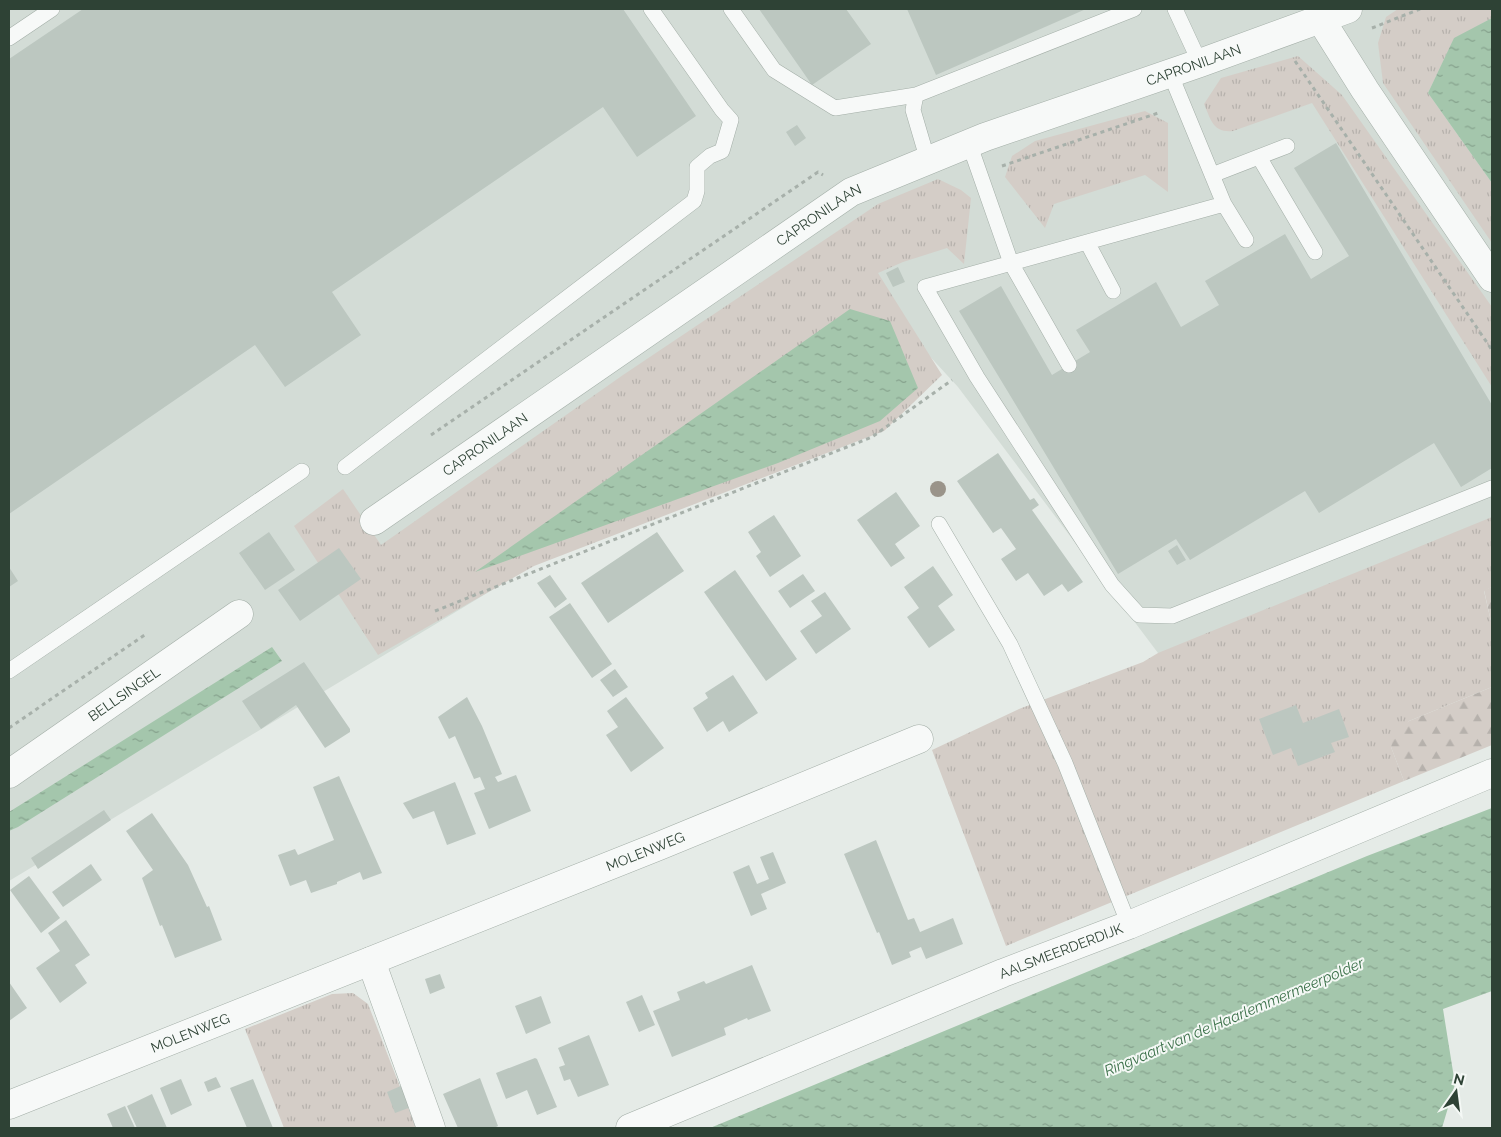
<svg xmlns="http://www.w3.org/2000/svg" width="1501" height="1137" font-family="Raleway,sans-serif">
	<defs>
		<pattern id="grass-tufts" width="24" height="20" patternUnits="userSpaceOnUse" patternTransform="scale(1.25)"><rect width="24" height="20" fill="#d4cdc7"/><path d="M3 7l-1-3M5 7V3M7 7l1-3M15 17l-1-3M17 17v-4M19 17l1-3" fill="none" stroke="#b6b1ac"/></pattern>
		<pattern id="forest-firs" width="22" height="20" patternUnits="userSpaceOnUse" patternTransform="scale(1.25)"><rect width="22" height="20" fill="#d4cdc7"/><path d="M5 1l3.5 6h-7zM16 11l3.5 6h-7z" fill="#b6b1ac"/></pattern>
		<pattern id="water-ripples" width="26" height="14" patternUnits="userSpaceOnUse" patternTransform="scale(1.25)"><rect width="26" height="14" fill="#a4c6ac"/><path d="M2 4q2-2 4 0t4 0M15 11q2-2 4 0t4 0" fill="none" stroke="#86a28d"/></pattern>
	</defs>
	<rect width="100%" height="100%" fill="#e5ebe7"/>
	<path fill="#d3dcd6" d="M 9,9 L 1492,9 L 1492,540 L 1174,682 L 1158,653 L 958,387 L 912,337 L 9,881 Z"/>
	<path fill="url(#grass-tufts)" d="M 1398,9 L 1492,9 L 1492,18 L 1454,39 L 1428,93 L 1492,183 L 1492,243 L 1383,83 L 1378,43 L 1386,17 Z
		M 1298,56 L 1342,95 L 1492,307 L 1492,387 L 1312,103 L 1233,131 C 1213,133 1211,120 1204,104 L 1221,78 Z
		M 1145,111 L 1168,123 L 1168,192 L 1145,175 L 1054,204 L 1045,228 L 1005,177 L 1012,156 L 1035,141 Z
		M 938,179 L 961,190 L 971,198 L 964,264 L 947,248 L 903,262 L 878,273 L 942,375 L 884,431 L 534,566 L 378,655 L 294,526 L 343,489 L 381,545 L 623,375 L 878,204 Z
		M 1492,517 L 1492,587 L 1484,591 L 1492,626 L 1492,687 L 1409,721 L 1391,747 L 1404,781 L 1006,946 L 932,750 L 1019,709 L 1143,662 L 1158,653 Z
		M 353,993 L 368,1004 L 416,1128 L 284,1128 L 245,1029 L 332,994 Z"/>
	<path fill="url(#forest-firs)" d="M 1492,587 L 1492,626 L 1484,590 Z
		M 1492,687 L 1492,745 L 1404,781 L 1391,747 L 1394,734 L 1409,721 Z"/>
	<path fill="url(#water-ripples)" d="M 1492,18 L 1492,183 L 1428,93 L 1454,38 Z
		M 850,309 L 890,321 L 918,388 L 880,421 L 778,463 L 475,572 Z
		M 272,647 L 282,661 L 18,827 L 9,831 L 9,812 Z
		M 1492,808 L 1492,991 L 1443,1009 L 1455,1084 L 1442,1128 L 710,1128 L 1367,856 Z"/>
	<path fill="#bcc7c0" d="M 83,9 L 623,9 L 696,116 L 637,157 L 603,107 L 332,292 L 361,335 L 285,387 L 255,345 L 9,514 L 9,59 Z
		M 759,9 L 846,9 L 871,44 L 812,85 Z
		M 907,9 L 1086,9 L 936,75 Z
		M 797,125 L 806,138 L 795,146 L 786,132 Z
		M 1336,143 L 1492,405 L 1492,468 L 1461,487 L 1434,443 L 1319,513 L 1305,491 L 1190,560 L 1176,539 L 1118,574 L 959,311 L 1001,286 L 1052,375 L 1090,352 L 1076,330 L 1156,282 L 1181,327 L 1219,305 L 1205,281 L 1285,234 L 1311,279 L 1349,256 L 1294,168 Z
		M 898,267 L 905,282 L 893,287 L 886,273 Z
		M 998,453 L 1030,500 L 1034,498 L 1039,505 L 1032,510 L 1083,582 L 1068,592 L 1062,584 L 1044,596 L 1028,573 L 1016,581 L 1001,559 L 1016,549 L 1001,528 L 993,533 L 957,481 Z
		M 896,492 L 920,526 L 895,544 L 905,558 L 891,567 L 857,520 Z
		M 774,515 L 801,556 L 770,577 L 756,556 L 761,552 L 748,532 Z
		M 269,532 L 295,570 L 265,590 L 239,553 Z
		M 657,532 L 684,571 L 608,623 L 581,583 Z
		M 1177,545 L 1186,560 L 1177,565 L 1168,551 Z
		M 339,548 L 361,579 L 300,621 L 278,590 Z
		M 933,566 L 953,595 L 938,606 L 955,630 L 929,648 L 907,617 L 919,608 L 904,587 Z
		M 9,567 L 18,581 L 9,587 Z
		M 735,570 L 797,659 L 766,681 L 704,592 Z
		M 803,574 L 815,591 L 790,608 L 778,591 Z
		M 550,575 L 567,599 L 555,608 L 537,583 Z
		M 825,592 L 851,629 L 816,654 L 800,631 L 822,616 L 811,601 Z
		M 570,603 L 612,664 L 592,678 L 549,617 Z
		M 304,662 L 350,729 L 350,732 L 325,748 L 296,705 L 261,729 L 242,701 Z
		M 615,669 L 628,687 L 613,697 L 600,680 Z
		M 733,675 L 758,713 L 729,732 L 723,721 L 707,732 L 693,708 L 708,698 L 705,693 Z
		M 467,697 L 482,726 L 502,774 L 495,777 L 498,782 L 516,775 L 531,811 L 489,829 L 474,793 L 485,789 L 480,777 L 474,779 L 455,736 L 449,739 L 438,717 Z
		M 626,697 L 664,748 L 631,772 L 606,735 L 618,727 L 607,711 Z
		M 1296,705 L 1303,723 L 1339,709 L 1349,737 L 1331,743 L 1335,752 L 1298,766 L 1291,748 L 1273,755 L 1259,719 Z
		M 339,776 L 382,873 L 363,880 L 360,872 L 337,882 L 337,884 L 311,893 L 306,880 L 290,886 L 278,855 L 295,849 L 298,855 L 334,840 L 313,787 Z
		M 455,782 L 476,834 L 447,845 L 434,811 L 413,819 L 403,803 Z
		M 104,810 L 111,820 L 38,869 L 31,858 Z
		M 152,813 L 188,865 L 207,907 L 209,906 L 222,940 L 175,958 L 162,925 L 160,926 L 142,878 L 153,870 L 126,831 Z
		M 876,840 L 908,920 L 914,918 L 920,932 L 953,918 L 963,944 L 926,959 L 921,947 L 909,952 L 911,957 L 892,965 L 879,932 L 877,933 L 844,854 Z
		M 773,852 L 786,883 L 761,894 L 767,909 L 751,916 L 733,872 L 749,865 L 757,884 L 769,879 L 760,857 Z
		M 91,864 L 102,880 L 63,907 L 52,892 Z
		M 29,876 L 60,918 L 41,933 L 10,890 Z
		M 66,920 L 90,955 L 75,965 L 87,983 L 60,1003 L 36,968 L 60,951 L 48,933 Z
		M 752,965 L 771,1011 L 748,1020 L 747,1018 L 724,1028 L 726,1035 L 672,1057 L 653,1011 L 680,1000 L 677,992 L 704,981 L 706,984 Z
		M 440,974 L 445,988 L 430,994 L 425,979 Z
		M 9,982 L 27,1008 L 9,1021 Z
		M 642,995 L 655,1025 L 639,1032 L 626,1002 Z
		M 541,996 L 551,1023 L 526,1034 L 515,1006 Z
		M 589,1035 L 609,1085 L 578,1097 L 570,1079 L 564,1081 L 559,1067 L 565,1065 L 558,1048 Z
		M 535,1058 L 537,1059 L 557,1107 L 537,1115 L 527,1090 L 506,1099 L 496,1073 Z
		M 216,1077 L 221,1087 L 208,1092 L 204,1082 Z
		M 480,1078 L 498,1126 L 494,1128 L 458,1128 L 443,1094 Z
		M 181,1079 L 192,1105 L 171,1115 L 160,1088 Z
		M 253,1079 L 273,1128 L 247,1128 L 230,1088 Z
		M 403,1085 L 411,1107 L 395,1113 L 387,1092 Z
		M 152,1094 L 167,1128 L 137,1128 L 127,1106 Z
		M 125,1106 L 135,1128 L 113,1128 L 107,1114 Z"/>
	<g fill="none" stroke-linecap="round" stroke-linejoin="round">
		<g stroke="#a3aea7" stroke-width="16">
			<path id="service" d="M 731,9 L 774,70 L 835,108 L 916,95 L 1134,9
				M 1175,9 L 1200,63
				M 9,38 L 52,9
				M 1170,73 L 1224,204 L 925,287 L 977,377 L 1112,585 L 1139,615 L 1172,616 L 1492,488
				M 916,95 L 913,110 L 928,161
				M 969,143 L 1011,263 L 1069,365
				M 1259,157 L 1315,252
				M 1212,175 L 1287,146
				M 1224,204 L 1246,240
				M 1087,242 L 1113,291
				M 345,467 L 694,201 L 697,191 L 697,167 L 710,156 L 722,151 L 731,120 L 722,110 L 651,9
				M 939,524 L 1010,644 L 1065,763 L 1129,925
				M 9,671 L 302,471"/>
		</g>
		<g stroke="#a3aea7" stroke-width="29">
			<g id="minor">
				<path d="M 1321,20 L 1365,90 L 1492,278"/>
				<path id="s1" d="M 374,521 L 851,192 L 985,137 L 1200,63 L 1348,9"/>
				<path id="s2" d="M 9,774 L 239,614"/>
				<path d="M 371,961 L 431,1128"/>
				<path id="s3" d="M 9,1105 L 659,846 L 919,739"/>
				<path id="s4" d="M 630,1128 L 1003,973 L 1129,925 L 1492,773"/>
			</g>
		</g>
		<path stroke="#a7b0aa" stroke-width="3" stroke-dasharray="4 4" stroke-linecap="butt" d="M 1372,28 L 1420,9
			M 1295,61 L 1492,350
			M 1002,166 L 1161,112
			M 431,435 L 818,172 L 823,175
			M 435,611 L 872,437 L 952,380
			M 9,728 L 146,634"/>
		<use href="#service" stroke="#f7f9f8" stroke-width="15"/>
		<use href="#minor" stroke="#f7f9f8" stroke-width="28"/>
	</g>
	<circle fill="#9a948a" cx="938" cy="489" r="8"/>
	<g text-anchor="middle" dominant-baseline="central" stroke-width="4" stroke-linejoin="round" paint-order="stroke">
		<g font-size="14" fill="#2e4235" stroke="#f4f8f5">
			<text stroke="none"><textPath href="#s1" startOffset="945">CAPRONILAAN</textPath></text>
			<text stroke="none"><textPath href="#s1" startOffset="540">CAPRONILAAN</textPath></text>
			<text stroke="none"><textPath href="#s1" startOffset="135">CAPRONILAAN</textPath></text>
			<text stroke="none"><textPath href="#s2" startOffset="140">BELLSINGEL</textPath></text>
			<text stroke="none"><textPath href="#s3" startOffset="685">MOLENWEG</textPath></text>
			<text stroke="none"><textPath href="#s4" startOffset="466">AALSMEERDERDIJK</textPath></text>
			<text stroke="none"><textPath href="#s3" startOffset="195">MOLENWEG</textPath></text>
		</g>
		<g font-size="15" font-style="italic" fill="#3c714a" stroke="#f4f8f5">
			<text transform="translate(1234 1017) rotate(-23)">Ringvaart van de Haarlemmermeerpolder</text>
		</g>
	</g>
	<rect width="1501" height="1137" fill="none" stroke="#2e4235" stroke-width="20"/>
	<g transform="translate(1456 1092) rotate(14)" stroke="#f4f8f5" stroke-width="4" paint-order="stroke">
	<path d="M0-4L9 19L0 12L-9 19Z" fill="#2e4235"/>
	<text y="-8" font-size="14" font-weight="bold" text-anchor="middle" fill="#2e4235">N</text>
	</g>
</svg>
